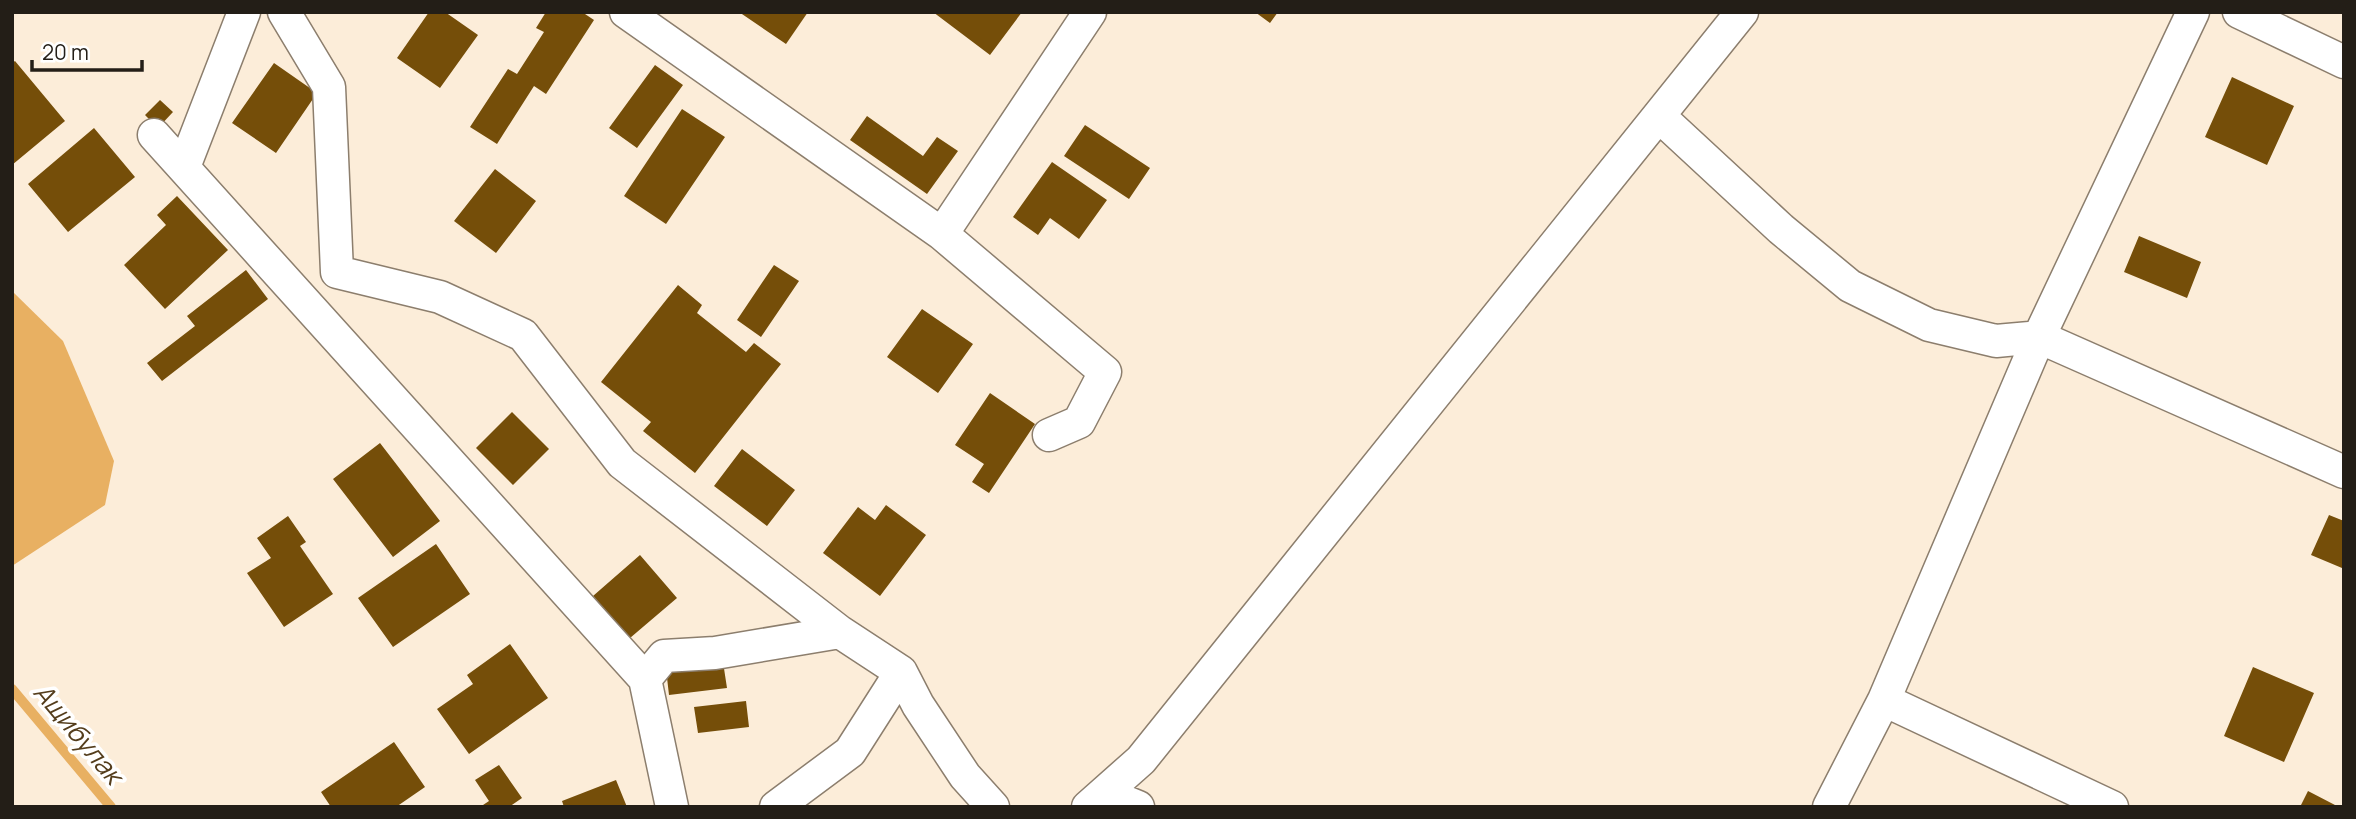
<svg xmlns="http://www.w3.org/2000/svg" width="2356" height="819" font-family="Manrope,sans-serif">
	<rect width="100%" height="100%" fill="#fcedd9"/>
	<path fill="#e8b062" d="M 12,291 L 63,341 L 114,461 L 105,505 L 12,566 Z"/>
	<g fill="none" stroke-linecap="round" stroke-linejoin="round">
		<path stroke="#e8b062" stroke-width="10" d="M 12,689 L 111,807"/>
	</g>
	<path fill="#754e09" d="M 429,12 L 445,12 L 478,35 L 440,88 L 397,58 Z
		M 546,12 L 582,12 L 594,20 L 546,94 L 534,86 L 497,144 L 470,127 L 508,69 L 517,74 L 544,32 L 536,28 Z
		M 739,12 L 808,12 L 786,44 Z
		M 933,12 L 1022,12 L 990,55 Z
		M 1255,12 L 1278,12 L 1270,23 Z
		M 15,61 L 65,121 L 12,165 L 12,63 Z
		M 274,63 L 317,93 L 276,153 L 232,123 Z
		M 655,65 L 683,85 L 637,148 L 609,128 Z
		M 2232,77 L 2294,106 L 2267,165 L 2205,137 Z
		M 160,100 L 173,112 L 158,128 L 145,115 Z
		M 682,109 L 725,137 L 666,224 L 624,196 Z
		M 867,116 L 923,156 L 937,137 L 958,151 L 927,194 L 850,140 Z
		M 1085,125 L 1150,168 L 1129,199 L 1064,156 Z
		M 94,128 L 135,177 L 68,232 L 28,184 Z
		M 1052,162 L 1107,200 L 1079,239 L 1050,218 L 1038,235 L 1013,217 Z
		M 495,169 L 536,201 L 496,253 L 454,221 Z
		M 177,196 L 228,250 L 165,309 L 124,265 L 166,225 L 157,215 Z
		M 2139,236 L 2201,262 L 2187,298 L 2124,272 Z
		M 774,265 L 799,281 L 761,337 L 737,320 Z
		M 246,270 L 268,299 L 162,381 L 147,363 L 195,326 L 187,316 Z
		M 678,285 L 702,305 L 697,313 L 746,352 L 754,343 L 781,364 L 695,473 L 643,431 L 651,422 L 601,382 Z
		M 922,309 L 973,344 L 938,393 L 887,357 Z
		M 990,393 L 1035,424 L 989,493 L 972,482 L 984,464 L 955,445 Z
		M 512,412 L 549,449 L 513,485 L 476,448 Z
		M 380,443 L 440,521 L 393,557 L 333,479 Z
		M 742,449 L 795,490 L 767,526 L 714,486 Z
		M 886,505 L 926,535 L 880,596 L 823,553 L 858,507 L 875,520 Z
		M 2329,515 L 2344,521 L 2342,568 L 2311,555 Z
		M 288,516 L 306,542 L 300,546 L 333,594 L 284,627 L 247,573 L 271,558 L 257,538 Z
		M 436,544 L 470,594 L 393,647 L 358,598 Z
		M 640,555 L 677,598 L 630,638 L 593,596 Z
		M 510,644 L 548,698 L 469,754 L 437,709 L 473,684 L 467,675 Z
		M 723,662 L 727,688 L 669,695 L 666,669 Z
		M 2253,667 L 2314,693 L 2284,762 L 2224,736 Z
		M 746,701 L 749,727 L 698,733 L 694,707 Z
		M 394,742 L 425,787 L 396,807 L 331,807 L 321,792 Z
		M 499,765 L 522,798 L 509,807 L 480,807 L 489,801 L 475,780 Z
		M 616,780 L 627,807 L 564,807 L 562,801 Z
		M 2308,791 L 2335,805 L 2334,807 L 2300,807 Z"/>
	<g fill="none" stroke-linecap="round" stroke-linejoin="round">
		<g stroke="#8c7e6d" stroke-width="35">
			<path id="street" d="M 284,12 L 329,87 L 337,272 L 440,297 L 523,335 L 622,463 L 840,632
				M 626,12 L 942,234
				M 2239,12 L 2344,62
				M 1659,116 L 1781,229 L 1850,286 L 1929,325 L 1996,341 L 2039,337 L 2193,12
				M 154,135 L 645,679
				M 184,167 L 244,12
				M 1049,435 L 1079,422 L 1105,372 L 942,234 L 1090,12
				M 645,679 L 664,656 L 715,653 L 840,632 L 901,672 L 918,705 L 965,776 L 993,807
				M 645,679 L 672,807
				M 1884,700 L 2039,337 L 2344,472
				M 1104,793 L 1138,807
				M 776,807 L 850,752 L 901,672
				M 1088,807 L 1141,760 L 1742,12
				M 1829,807 L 1884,700 L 2112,807"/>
		</g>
		<use href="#street" stroke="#fff" stroke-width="32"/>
	</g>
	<g text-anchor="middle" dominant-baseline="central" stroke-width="7" stroke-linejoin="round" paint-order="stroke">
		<g font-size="26" font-style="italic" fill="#543d1c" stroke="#fff">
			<text transform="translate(79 733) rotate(50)">Ащибулак</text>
		</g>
	</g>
	<rect width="2356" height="819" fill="none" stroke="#231e17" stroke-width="28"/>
	<path d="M32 60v10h110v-10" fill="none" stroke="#231e17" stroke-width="3.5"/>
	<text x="42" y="60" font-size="21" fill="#231e17" stroke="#ffffff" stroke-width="5" paint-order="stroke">20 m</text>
</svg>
